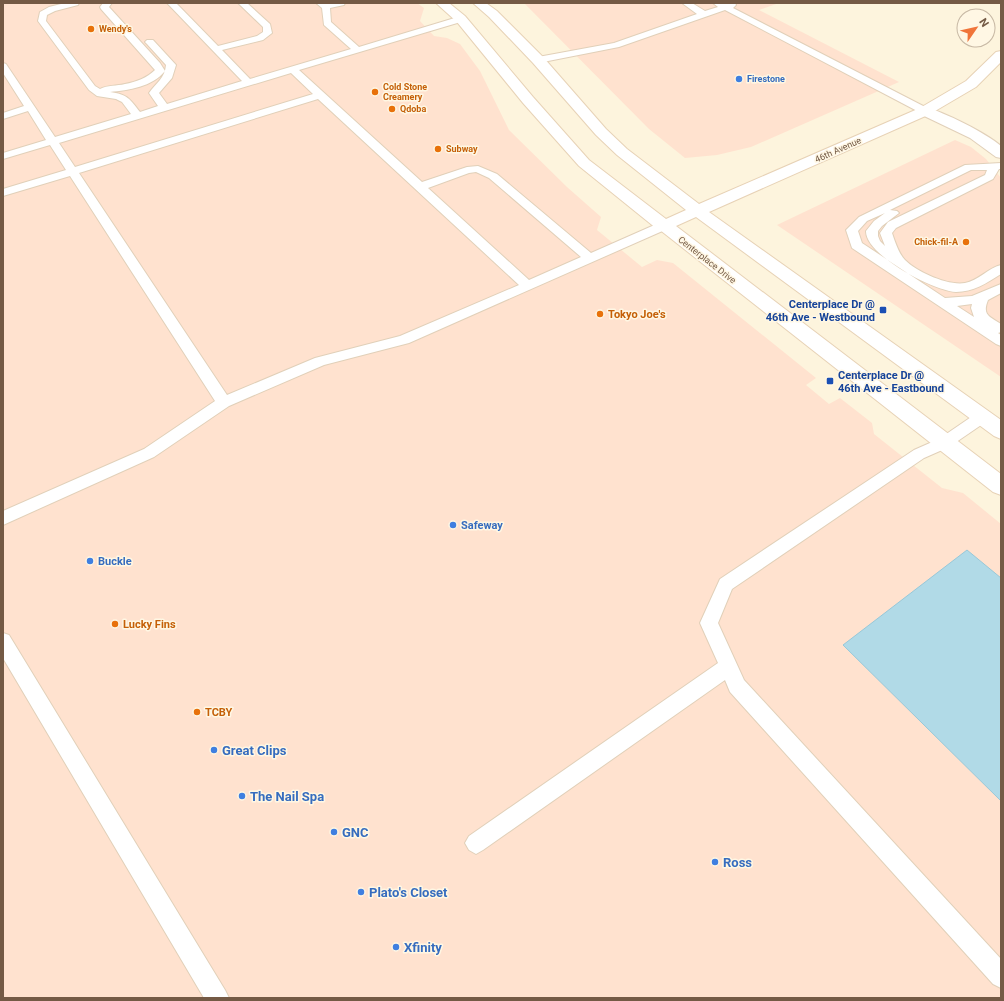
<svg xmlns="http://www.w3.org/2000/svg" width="1004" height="1001" font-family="Roboto,sans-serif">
	<rect width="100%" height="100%" fill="#fdf4dd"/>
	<path fill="#ffe2cf" d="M 3,3 L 417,3 L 424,8 L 420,21 L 434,36 L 447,38 L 460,44 L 480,71 L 509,130 L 567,187 L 601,217 L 597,230 L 642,267 L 657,260 L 673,263 L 816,378 L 806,385 L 829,404 L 840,398 L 872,423 L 874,434 L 942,488 L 963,493 L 1001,524 L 1001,998 L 3,998 Z
		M 524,3 L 779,3 L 759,10 L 899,82 L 751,147 L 717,155 L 685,158 L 649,129 Z
		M 955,140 L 971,147 L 986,159 L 1001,178 L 1001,377 L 777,225 Z"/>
	<path fill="#b1dae7" stroke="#97c8d9" d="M 967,550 L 1001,578 L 1001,801 L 843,645 Z"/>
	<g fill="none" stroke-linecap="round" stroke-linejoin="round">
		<g stroke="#e1d0b9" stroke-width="2">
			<path id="lane" d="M 65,3 L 79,3 L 78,5 L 55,11 L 47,15 L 46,21 L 95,86 L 100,89 C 107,85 117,86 125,84 C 136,82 147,78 155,70 L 101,9 L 100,7 L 103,3 L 112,3 L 109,7 L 160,63 L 165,71 C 152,87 129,90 110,92 C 127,94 130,99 140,112 L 158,106 L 149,93 C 156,83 165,78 166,65 L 147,44 L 145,42 L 147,40 L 153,40 L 176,65 L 172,78 L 159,93 L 167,104 L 242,81 L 167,3 L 176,3 L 218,46 L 257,36 L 263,32 L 263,27 L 238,3 L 247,3 L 270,24 L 272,33 L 263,40 L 222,50 L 250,79 L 351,49 L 324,25 L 322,8 L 316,3 L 345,3 L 344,5 L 330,8 L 331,22 L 359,47 L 458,17 L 464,17 L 465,19 L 464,21 L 299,70 L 422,182 L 467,167 L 478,166 L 497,174 L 591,253 L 659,223 L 667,223 L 669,226 L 667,229 L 409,343 L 324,365 L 229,406 L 154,457 L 3,525 L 3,511 L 144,449 L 215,401 L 70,176 L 3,196 L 3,189 L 66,170 L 50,145 L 3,159 L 3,153 L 46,140 L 28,111 L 3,119 L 3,113 L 24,106 L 3,73 L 3,63 L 6,64 L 55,137 L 131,114 L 122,102 L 116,99 L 97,96 L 89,90 L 38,21 L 40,12 L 49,7 ZM 291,73 L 313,94 L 75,167 L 59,143 ZM 318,99 L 519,285 L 400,336 L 315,358 L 227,395 L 79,173 ZM 476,172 L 489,178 L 581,257 L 529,280 L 428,188 L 469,173 Z
				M 682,3 L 692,3 L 705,11 L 718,7 L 713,3 L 735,3 L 736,5 L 733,8 L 929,109 L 930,111 L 925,114 L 921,113 L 725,10 L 619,47 L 538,63 L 533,60 L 538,57 L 614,43 L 697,14 Z
				M 1001,163 L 1001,169 L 999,169 L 993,179 L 896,228 L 892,233 C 895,242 899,254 905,260 C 917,272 948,286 965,283 C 978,281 988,268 1001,265 L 1001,274 C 987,283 973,292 956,292 C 934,291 865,255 866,231 L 874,221 L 885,213 L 867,221 L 858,231 L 862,243 L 945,298 L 972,296 L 1001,284 L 1001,293 L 988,300 C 982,315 989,316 1001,324 L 1001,332 L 998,333 L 1001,335 L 1001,346 L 996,344 L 852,248 L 846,230 L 859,217 L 965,165 ZM 971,170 L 987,170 L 985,175 L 888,222 L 880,233 L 885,246 L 880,241 L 878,236 L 878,231 L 882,226 L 899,213 L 897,211 L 890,210 ZM 972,304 L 971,308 L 974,317 L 957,306 Z
				M 982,412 L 987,413 L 989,417 L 987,421 L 949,447 L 924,458 L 732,589 L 718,623 L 744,680 L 1001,959 L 1001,988 L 993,984 L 730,692 L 725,680 L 483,850 L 476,854 L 469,850 L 465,843 L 469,836 L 718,663 L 700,623 L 720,579 L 914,450 L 939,439 L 977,413 Z
				M 3,633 L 9,635 L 225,990 L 229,998 L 204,998 L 3,658 Z"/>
		</g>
		<g stroke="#e1d0b9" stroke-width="2">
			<path id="street" d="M 925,107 C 944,112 986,133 1001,146 L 1001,158 L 996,157 L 970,138 L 920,114 L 918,111 L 920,108 Z"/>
		</g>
		<g stroke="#e7d2b6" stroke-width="2">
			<path id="secondary" d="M 436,3 L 449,3 L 465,16 L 533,97 L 589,160 L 666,219 L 686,210 L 617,155 L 596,135 L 533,63 L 489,17 L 473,3 L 486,3 L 497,11 L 543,57 L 606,129 L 627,149 L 699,204 L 920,108 L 966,81 L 996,52 L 1001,51 L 1001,62 L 976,87 L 930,114 L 709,212 L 1001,420 L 1001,439 L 994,436 L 696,217 L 676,226 L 1001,474 L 1001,495 L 993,492 L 660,230 L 657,229 L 579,166 L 523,103 L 457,22 Z"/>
		</g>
		<use href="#lane" fill="#fff" fill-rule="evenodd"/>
		<use href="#street" fill="#fff" fill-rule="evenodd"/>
		<use href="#secondary" fill="#fff" fill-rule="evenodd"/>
	</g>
	<g fill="#e8710a" stroke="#fff7e4" stroke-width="1.5">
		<circle cx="91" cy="29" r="4"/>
		<circle cx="375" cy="92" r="4"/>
		<circle cx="392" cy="109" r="4"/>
		<circle cx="438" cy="149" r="4"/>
		<circle cx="966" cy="242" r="4"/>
		<circle cx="600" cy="314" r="4"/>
		<circle cx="115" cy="624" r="4"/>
		<circle cx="197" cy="712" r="4"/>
	</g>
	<g fill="#3f7fe0" stroke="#fff7e4" stroke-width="1.5">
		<circle cx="739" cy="79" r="4"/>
		<circle cx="453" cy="525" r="4"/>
		<circle cx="90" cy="561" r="4"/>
		<circle cx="214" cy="750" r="4"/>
		<circle cx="242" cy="796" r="4"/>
		<circle cx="334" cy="832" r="4"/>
		<circle cx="715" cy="862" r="4"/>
		<circle cx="361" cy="892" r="4"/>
		<circle cx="396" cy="947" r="4"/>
	</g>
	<g fill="#1a4fb4" stroke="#fff7e4" stroke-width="1.5">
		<rect x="879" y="306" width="8" height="8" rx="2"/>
		<rect x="826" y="377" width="8" height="8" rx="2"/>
	</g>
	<g text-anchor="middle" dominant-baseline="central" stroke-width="3" stroke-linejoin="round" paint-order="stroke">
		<g font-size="9" font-weight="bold" fill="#c56008" stroke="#fff7e4" text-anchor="start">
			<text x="99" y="29">Wendy's</text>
			<text x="383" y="87">Cold Stone<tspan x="383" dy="10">Creamery</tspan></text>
			<text x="400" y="109">Qdoba</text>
			<text x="446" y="149">Subway</text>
			<text x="958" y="242" text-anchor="end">Chick-fil-A</text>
		</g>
		<g font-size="9" font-weight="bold" fill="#366cbe" stroke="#fff7e4" text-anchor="start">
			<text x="747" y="79">Firestone</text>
		</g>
		<g font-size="9" fill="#745a45" stroke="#fff7e4">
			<text transform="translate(838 150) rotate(-24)">46th Avenue</text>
			<text transform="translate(707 260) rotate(38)">Centerplace Drive</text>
		</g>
		<g font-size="11" font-weight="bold" fill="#164399" stroke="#fff7e4" text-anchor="end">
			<text x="875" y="304">Centerplace Dr @<tspan x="875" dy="13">46th Ave - Westbound</tspan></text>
			<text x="838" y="375" text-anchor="start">Centerplace Dr @<tspan x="838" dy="13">46th Ave - Eastbound</tspan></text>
		</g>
		<g font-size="11" font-weight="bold" fill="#c56008" stroke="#fff7e4" text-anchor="start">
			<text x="608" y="314">Tokyo Joe's</text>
			<text x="123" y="624">Lucky Fins</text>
			<text x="205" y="712">TCBY</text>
		</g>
		<g font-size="11" font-weight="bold" fill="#366cbe" stroke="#fff7e4" text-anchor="start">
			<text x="461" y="525">Safeway</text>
			<text x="98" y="561">Buckle</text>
		</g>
		<g font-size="13" font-weight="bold" fill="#366cbe" stroke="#fff7e4" text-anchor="start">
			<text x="222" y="750">Great Clips</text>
			<text x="250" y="796">The Nail Spa</text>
			<text x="342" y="832">GNC</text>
			<text x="723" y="862">Ross</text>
			<text x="369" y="892">Plato's Closet</text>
			<text x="404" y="947">Xfinity</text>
		</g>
	</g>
	<rect width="1004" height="1001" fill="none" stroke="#745a45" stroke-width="8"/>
	<g transform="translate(976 28) rotate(56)"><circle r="19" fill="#fff7e4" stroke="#c7b8a4"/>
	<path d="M0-3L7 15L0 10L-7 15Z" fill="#f0753a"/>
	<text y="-6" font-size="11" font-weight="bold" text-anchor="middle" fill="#745a45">N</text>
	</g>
</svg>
